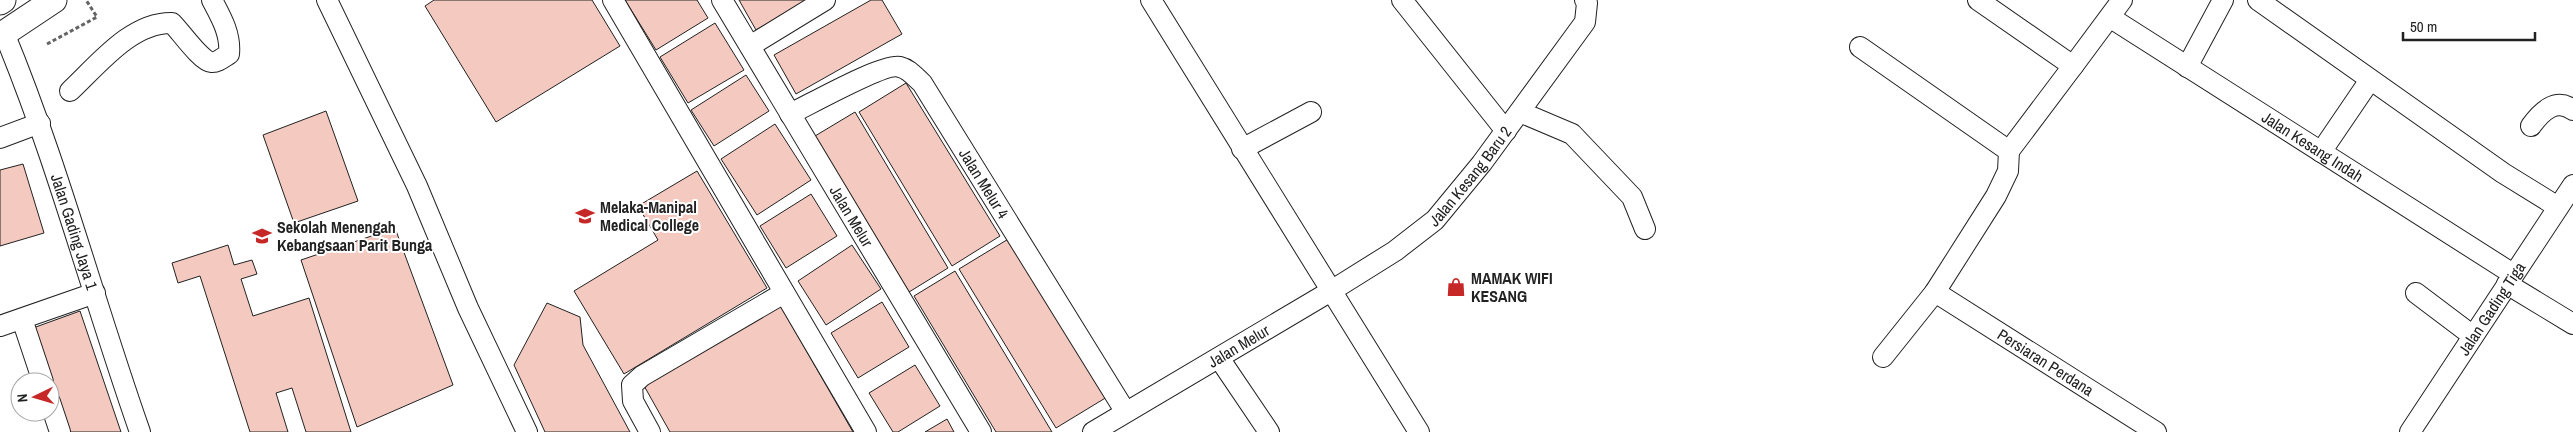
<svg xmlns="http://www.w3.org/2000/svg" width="2573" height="432" font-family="'Archivo Narrow',sans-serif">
	<rect width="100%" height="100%" fill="#fff"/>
	<path fill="#f3c9c0" stroke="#222" d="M 434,0 L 592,0 L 620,46 L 496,122 L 425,6 Z
		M 625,0 L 697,0 L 708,18 L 656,50 Z
		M 739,0 L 810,0 L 756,30 Z
		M 871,0 L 882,0 L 902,34 L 796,94 L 774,55 Z
		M 715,23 L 744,70 L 688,103 L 660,57 Z
		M 746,75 L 769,111 L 714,146 L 691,110 Z
		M 906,83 L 1000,236 L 952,266 L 859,112 Z
		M 326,111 L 358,201 L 294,223 L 263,135 Z
		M 855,112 L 948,268 L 909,292 L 815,136 Z
		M 775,124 L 811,180 L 757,215 L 721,159 Z
		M 23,164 L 44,233 L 0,246 L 0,170 Z
		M 697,171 L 767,288 L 624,374 L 574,291 L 658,240 L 638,206 Z
		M 811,194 L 837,236 L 786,268 L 760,226 Z
		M 395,228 L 453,385 L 357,427 L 301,260 Z
		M 1010,238 L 1107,397 L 1056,428 L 959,269 Z
		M 228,245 L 234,265 L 252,260 L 257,274 L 241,279 L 253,316 L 309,298 L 351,432 L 306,432 L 292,388 L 276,393 L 288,432 L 250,432 L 200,276 L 178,283 L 172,263 Z
		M 852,245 L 881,289 L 826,325 L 798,281 Z
		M 955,271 L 1052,432 L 996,432 L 914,296 Z
		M 882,302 L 909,347 L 858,378 L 831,333 Z
		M 547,303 L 580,317 L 583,345 L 630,432 L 545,432 L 514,365 Z
		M 780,305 L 853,432 L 670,432 L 643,384 Z
		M 80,311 L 121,432 L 70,432 L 33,328 Z
		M 915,365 L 940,406 L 898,432 L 893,432 L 869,393 Z
		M 947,419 L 954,432 L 925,432 Z"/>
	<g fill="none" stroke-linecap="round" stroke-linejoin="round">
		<g stroke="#222" stroke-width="22">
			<g id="minor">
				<path d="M 327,0 L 417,186 L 468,308 L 527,432"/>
				<path d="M 613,0 L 866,432"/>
				<path id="s1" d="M 722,0 L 981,432"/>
				<path d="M 1151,0 L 1419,432"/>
				<path d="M 1402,0 L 1506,131"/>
				<path d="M 1978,0 L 2073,66 L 2122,0"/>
				<path d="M 2258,0 L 2503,173 L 2558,207"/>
				<path id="s2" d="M 2111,18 L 2513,274"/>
				<path id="s3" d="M 4,33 C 58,163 93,299 140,432"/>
				<path d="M 750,46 L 825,0"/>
				<path d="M 1860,47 L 2009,151 L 2008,171 L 1996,196 L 1935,292 L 1883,357"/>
				<path d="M 2187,67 L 2223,0"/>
				<path d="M 70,91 C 98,65 131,22 172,23 C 180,31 202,62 211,62 C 217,63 224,57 229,54 C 231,34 221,17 212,0"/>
				<path d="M 1520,112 L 1572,134 L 1632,197 L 1645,229"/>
				<path id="s4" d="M 790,114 C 809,105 885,62 900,67 C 909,69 915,77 922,83 L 1125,411"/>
				<path d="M 2531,126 C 2541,112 2556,97 2573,110"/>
				<path d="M 0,138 L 40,123"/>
				<path d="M 1242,149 L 1311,112"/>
				<path d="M 2009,151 L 2073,66"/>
				<path d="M 2321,152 L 2370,80"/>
				<path d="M 2507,284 L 2573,324"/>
				<path id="s5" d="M 1935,292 L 2156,432"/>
				<path d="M 2416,293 L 2473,336"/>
				<path d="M 22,319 L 43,382"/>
				<path d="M 0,326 L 95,293"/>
				<path d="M 1219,358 L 1269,432"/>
				<path d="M 50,402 L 60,432"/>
				<path d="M 650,432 L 633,401 L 632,385 L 642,376 L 784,293"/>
				<path id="s6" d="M 1093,432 L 1331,291 L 1395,251 L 1435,220 L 1482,163 L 1585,22 L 1587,3 L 1585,0"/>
				<path id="s7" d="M 2410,432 L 2573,185"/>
			</g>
		</g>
		<g stroke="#222" stroke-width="27">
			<path id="major" d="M 0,2 L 3,0
				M 0,36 L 54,0"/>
		</g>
		<path stroke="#646464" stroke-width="3" stroke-dasharray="4 2.5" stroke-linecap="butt" d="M 47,44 L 97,17 L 86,0"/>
		<use href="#minor" stroke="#fff" stroke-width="20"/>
		<use href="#major" stroke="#fff" stroke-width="25"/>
	</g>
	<defs>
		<g id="university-bare" transform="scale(1.5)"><path d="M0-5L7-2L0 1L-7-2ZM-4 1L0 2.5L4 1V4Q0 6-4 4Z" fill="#c62828" stroke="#fff" stroke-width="2.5" paint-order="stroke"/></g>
		<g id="school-bare" transform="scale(1.5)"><path d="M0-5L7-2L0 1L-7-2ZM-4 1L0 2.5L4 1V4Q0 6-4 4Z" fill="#c62828" stroke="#fff" stroke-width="2.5" paint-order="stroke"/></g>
		<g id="shop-bare" transform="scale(1.5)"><path d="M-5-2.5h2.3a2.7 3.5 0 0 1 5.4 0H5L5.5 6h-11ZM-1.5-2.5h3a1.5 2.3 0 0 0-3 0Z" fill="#c62828" stroke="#fff" stroke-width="2.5" paint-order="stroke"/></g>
	</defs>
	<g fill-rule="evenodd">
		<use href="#university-bare" x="585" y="216"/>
		<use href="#school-bare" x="262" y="236"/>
		<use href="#shop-bare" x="1456" y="287"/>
	</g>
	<g text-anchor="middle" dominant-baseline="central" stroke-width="4" stroke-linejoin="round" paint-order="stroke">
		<g font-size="16" fill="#222" stroke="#fff">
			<text stroke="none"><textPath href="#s2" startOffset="239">Jalan Kesang Indah</textPath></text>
			<text stroke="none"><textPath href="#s6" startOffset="459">Jalan Kesang Baru 2</textPath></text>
			<text stroke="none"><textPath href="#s4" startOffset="266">Jalan Melur 4</textPath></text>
			<text stroke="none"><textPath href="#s1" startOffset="252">Jalan Melur</textPath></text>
			<text stroke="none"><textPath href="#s3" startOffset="211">Jalan Gading Jaya 1</textPath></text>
			<text stroke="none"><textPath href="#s7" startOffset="148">Jalan Gading Tiga</textPath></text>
			<text stroke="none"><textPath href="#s6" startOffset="169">Jalan Melur</textPath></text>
			<text stroke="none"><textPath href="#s5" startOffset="131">Persiaran Perdana</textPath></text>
		</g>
		<g font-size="16" font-weight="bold" fill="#222" stroke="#fff" text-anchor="start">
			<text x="600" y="207">Melaka-Manipal<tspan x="600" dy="18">Medical College</tspan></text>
			<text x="277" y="227">Sekolah Menengah<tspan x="277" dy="18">Kebangsaan Parit Bunga</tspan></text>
			<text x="1471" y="278">MAMAK WIFI<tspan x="1471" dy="18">KESANG</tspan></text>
		</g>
	</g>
	<g transform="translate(35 397) rotate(265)"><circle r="24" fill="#ffffff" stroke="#a7a7a7"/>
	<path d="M0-4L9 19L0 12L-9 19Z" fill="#c62828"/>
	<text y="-8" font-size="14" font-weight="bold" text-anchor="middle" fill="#222222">N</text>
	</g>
	<path d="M2403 32v8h132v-8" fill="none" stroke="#222222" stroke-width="2.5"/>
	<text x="2410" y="32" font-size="15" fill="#222222" stroke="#ffffff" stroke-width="4" paint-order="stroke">50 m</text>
</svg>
